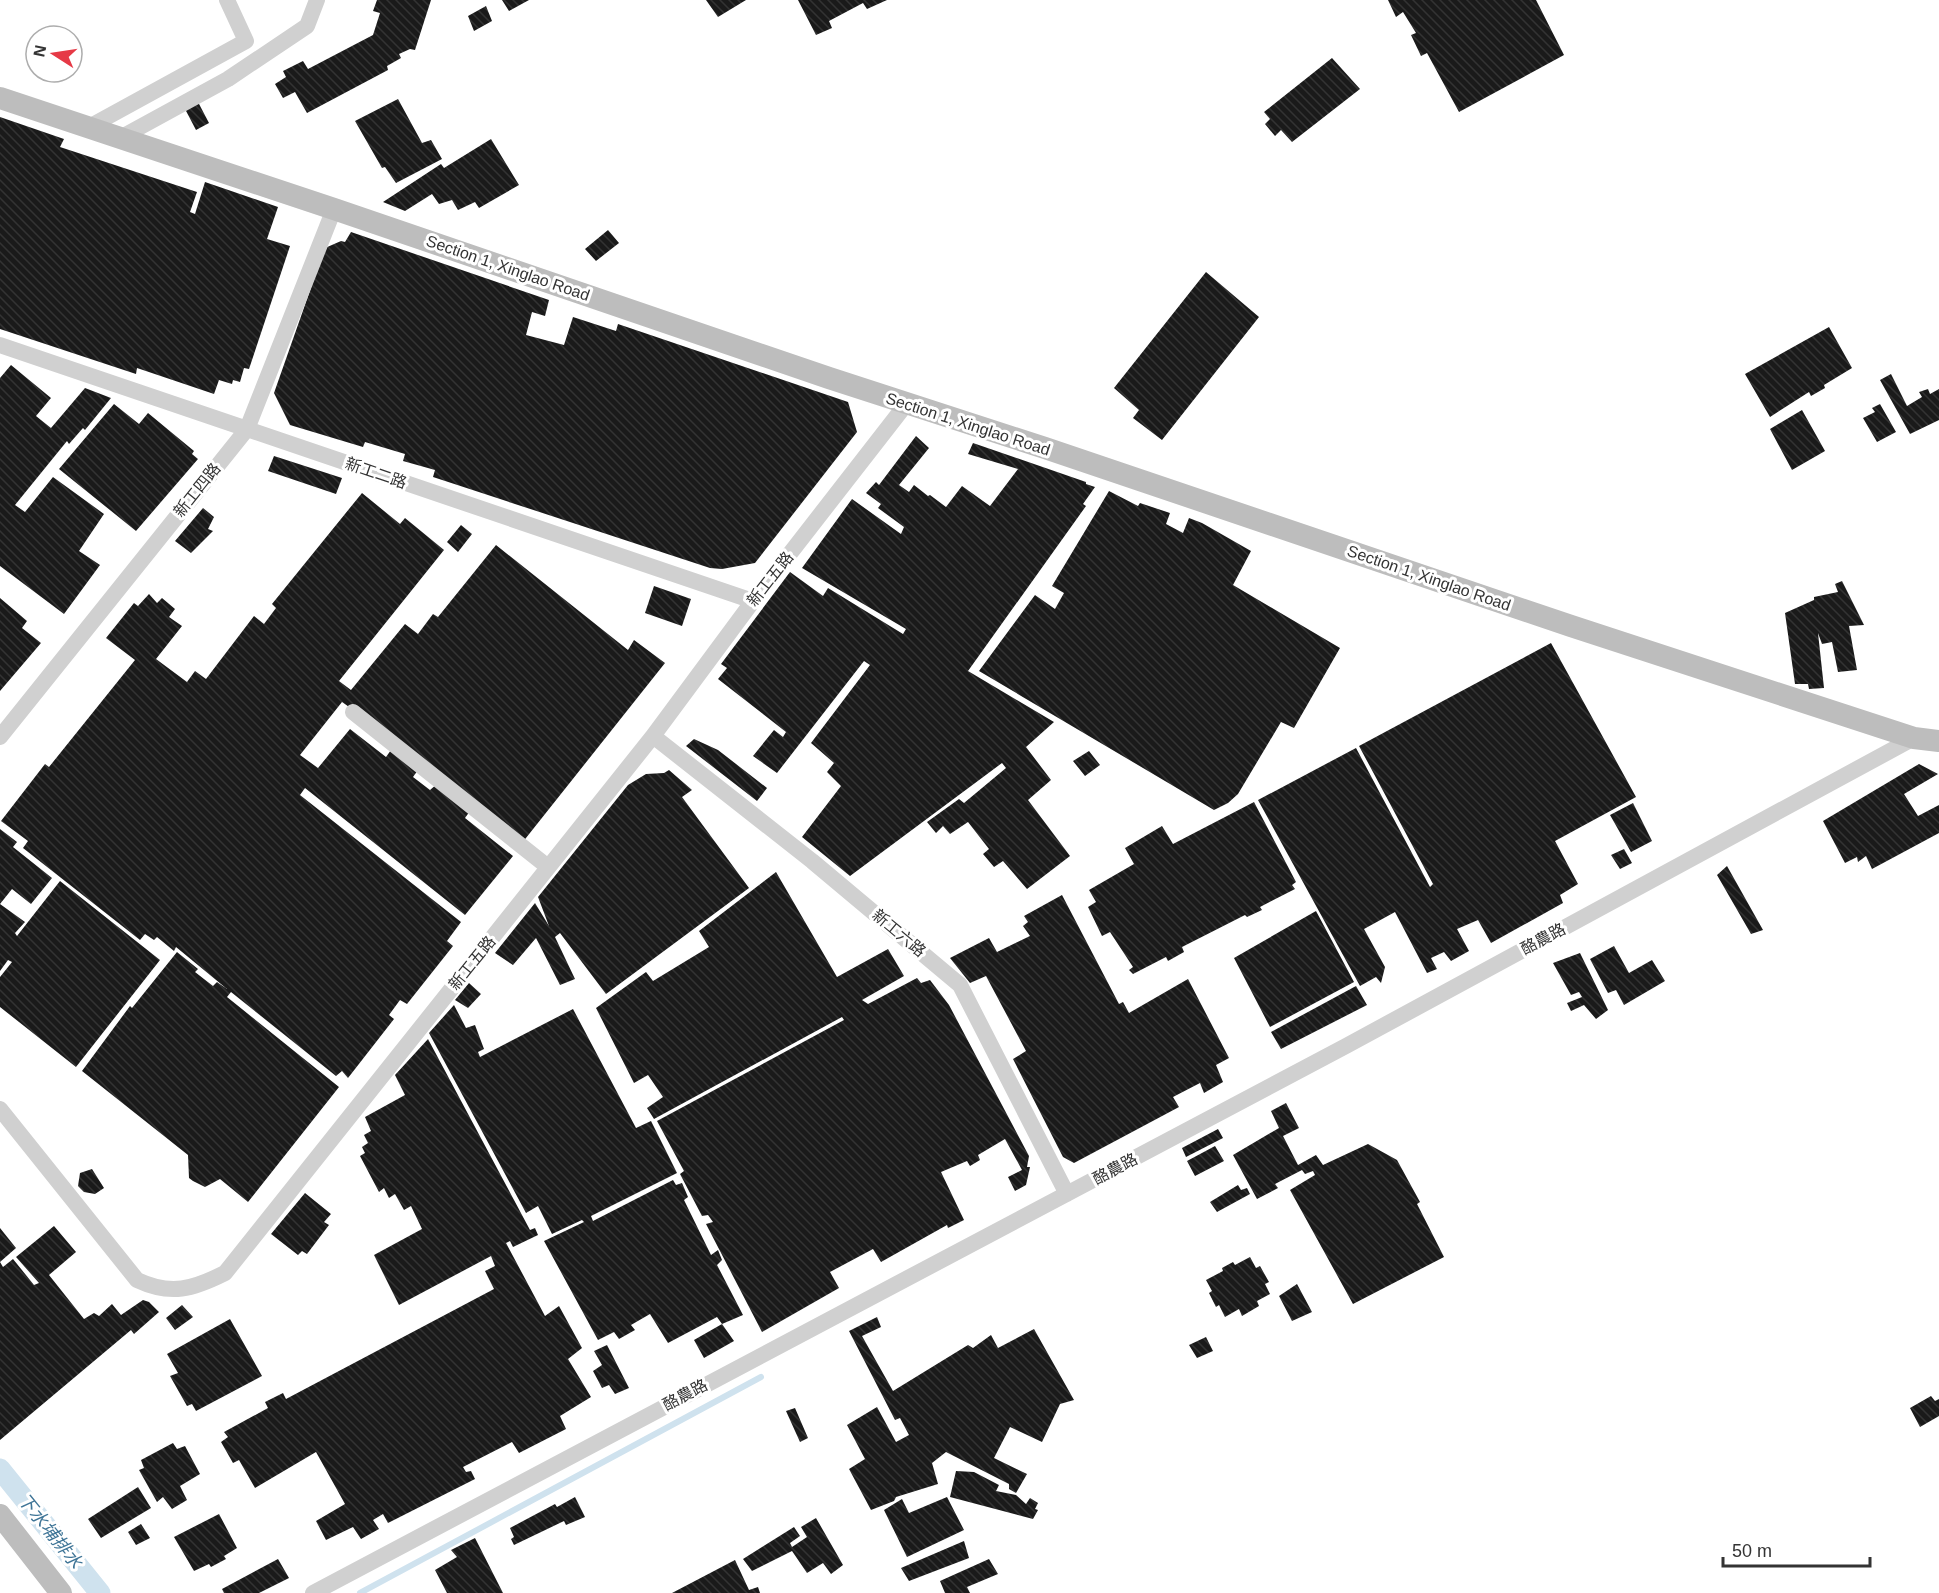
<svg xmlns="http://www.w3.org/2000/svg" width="1939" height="1593" font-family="Helvetica,'Noto Sans TC',sans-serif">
	<defs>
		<pattern id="building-back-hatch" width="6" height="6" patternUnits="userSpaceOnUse" patternTransform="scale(1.5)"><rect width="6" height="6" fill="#1a1a1a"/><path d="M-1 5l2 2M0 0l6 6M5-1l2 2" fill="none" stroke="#333"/></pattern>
	</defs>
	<rect width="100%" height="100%" fill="#fff"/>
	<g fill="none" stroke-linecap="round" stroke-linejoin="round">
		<path stroke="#cfe2ee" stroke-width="6" d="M 360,1593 L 761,1377"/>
		<path stroke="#cfe2ee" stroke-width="21" d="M 0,1469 L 100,1593"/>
	</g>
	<path fill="url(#building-back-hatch)" d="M 377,0 L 431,0 L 415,50 L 410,49 L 399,54 L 401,58 L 387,66 L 388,70 L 307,113 L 295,92 L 283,98 L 275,84 L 286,77 L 283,71 L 303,61 L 308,69 L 373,35 L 380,13 L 373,11 Z
		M 502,0 L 529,0 L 509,11 Z
		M 706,0 L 746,0 L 718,17 Z
		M 798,0 L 887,0 L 867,9 L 863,3 L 829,21 L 832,28 L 816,35 Z
		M 1388,0 L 1536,0 L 1564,55 L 1459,112 L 1427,53 L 1421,56 L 1411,35 L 1416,33 L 1403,12 L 1396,17 Z
		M 486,6 L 492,21 L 474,31 L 468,16 Z
		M 1332,58 L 1360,89 L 1292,142 L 1281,130 L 1275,136 L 1265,124 L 1270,119 L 1264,112 Z
		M 398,99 L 422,143 L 431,140 L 442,159 L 396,183 L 385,167 L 382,168 L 355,121 Z
		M 198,102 L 209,123 L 196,130 L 185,109 Z
		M 0,117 L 64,139 L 60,147 L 197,192 L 190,212 L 195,214 L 205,182 L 278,207 L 267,239 L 290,246 L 249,369 L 244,368 L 240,382 L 233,380 L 232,384 L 219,380 L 214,394 L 137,368 L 136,374 L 0,329 Z
		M 491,139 L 519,185 L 479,208 L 475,202 L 458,210 L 452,200 L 439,204 L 432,194 L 405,211 L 383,202 L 441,164 L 444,168 Z
		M 608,230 L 619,243 L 596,261 L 585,249 Z
		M 351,232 L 549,300 L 545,316 L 532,312 L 526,335 L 564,345 L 573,317 L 616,331 L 618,324 L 848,402 L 857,432 L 755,563 L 722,569 L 710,568 L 433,477 L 435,470 L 403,461 L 405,454 L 365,442 L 363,447 L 290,425 L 274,393 L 325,248 L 341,241 L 345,242 Z
		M 1206,272 L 1259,317 L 1162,440 L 1133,418 L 1139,410 L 1114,388 Z
		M 1829,327 L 1852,368 L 1824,385 L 1825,388 L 1811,396 L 1809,392 L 1770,417 L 1745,374 Z
		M 11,365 L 51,398 L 36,416 L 51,428 L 85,388 L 111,398 L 85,430 L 83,428 L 69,444 L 67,441 L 15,505 L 25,512 L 53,477 L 104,514 L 79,551 L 100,565 L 64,614 L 0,566 L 0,378 Z
		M 1891,374 L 1907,406 L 1922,397 L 1919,392 L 1928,389 L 1930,394 L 1939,389 L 1939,420 L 1910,434 L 1880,380 Z
		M 114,404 L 139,424 L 148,413 L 194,451 L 192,454 L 198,459 L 136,531 L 59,469 Z
		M 1880,404 L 1896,432 L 1877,442 L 1863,418 L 1875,412 L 1872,408 Z
		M 1802,410 L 1825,451 L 1792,470 L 1770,429 Z
		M 916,436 L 929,448 L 899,485 L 909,492 L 914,485 L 928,496 L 930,495 L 946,507 L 962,486 L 990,506 L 1018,469 L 968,454 L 973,443 L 1086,482 L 1086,484 L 1095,487 L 1083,504 L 1086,506 L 968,671 L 1054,722 L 1026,747 L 1051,780 L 1028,800 L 1070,856 L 1027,889 L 1003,861 L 994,867 L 983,854 L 989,849 L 968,822 L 950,834 L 943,826 L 936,833 L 927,822 L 959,799 L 964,803 L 1006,768 L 1002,763 L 850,876 L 802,837 L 841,786 L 827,772 L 834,763 L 811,743 L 870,665 L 864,661 L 777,773 L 753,756 L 774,730 L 783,737 L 786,732 L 718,679 L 727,668 L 721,664 L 790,572 L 823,596 L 828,588 L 903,634 L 906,629 L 802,568 L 852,499 L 901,534 L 904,527 L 878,508 L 881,504 L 866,493 L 876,482 L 879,485 Z
		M 274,456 L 342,478 L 336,494 L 268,471 Z
		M 1109,491 L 1138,506 L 1140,503 L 1170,513 L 1166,524 L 1183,533 L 1189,518 L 1202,523 L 1251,551 L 1233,585 L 1340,648 L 1294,728 L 1281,722 L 1238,794 L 1228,803 L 1214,810 L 979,671 L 1035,595 L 1055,609 L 1064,593 L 1052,586 Z
		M 362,493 L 400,524 L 405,518 L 444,550 L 339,681 L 351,690 L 405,624 L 418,634 L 433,614 L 438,617 L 496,545 L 628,650 L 634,640 L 665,663 L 522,843 L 369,721 L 342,702 L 300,755 L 318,768 L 350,729 L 386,757 L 391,750 L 418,770 L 413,777 L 430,790 L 437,784 L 470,811 L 465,818 L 513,856 L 465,915 L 305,788 L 300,795 L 461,922 L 447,941 L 453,946 L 407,1004 L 400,1000 L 389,1015 L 394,1019 L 348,1078 L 342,1071 L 336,1076 L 231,992 L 227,997 L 339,1087 L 248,1202 L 220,1179 L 205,1187 L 193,1181 L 189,1178 L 188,1155 L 82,1071 L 130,1006 L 132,1008 L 177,952 L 198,969 L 195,972 L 213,986 L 217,982 L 227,989 L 176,947 L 174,951 L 157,937 L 154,940 L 145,934 L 140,940 L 23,848 L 28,841 L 1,821 L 45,764 L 49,767 L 135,660 L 106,638 L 134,603 L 138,606 L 149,594 L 157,603 L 162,598 L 175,609 L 169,617 L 182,626 L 156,659 L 187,682 L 195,671 L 206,679 L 254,616 L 264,624 L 276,608 L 272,604 Z
		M 203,508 L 214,517 L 208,529 L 213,531 L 191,553 L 175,541 Z
		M 461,525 L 472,534 L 458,552 L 447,542 Z
		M 1842,581 L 1864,625 L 1849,626 L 1857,670 L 1838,672 L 1832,642 L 1822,644 L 1818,633 L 1824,688 L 1809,689 L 1808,684 L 1795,684 L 1785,613 L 1814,600 L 1814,597 L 1838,592 L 1835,584 Z
		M 654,586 L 691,599 L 682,626 L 645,613 Z
		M 0,598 L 27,621 L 22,628 L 41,643 L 0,691 Z
		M 1551,643 L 1636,797 L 1555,841 L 1578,884 L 1560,895 L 1563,903 L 1491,943 L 1478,920 L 1457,929 L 1469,951 L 1451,961 L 1444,952 L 1431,958 L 1437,969 L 1427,973 L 1395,912 L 1364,929 L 1385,967 L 1381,983 L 1376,977 L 1360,986 L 1258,800 L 1356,748 L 1430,887 L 1433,884 L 1359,746 Z
		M 694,739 L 718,750 L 767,788 L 757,801 L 686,746 Z
		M 1089,751 L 1100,765 L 1085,776 L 1073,761 Z
		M 1919,764 L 1938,774 L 1904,794 L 1918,816 L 1939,805 L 1939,833 L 1872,869 L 1866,856 L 1858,862 L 1857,857 L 1845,863 L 1823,821 Z
		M 669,770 L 692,790 L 682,797 L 749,888 L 606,994 L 560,933 L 555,937 L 575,979 L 560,985 L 536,938 L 513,965 L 495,953 L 535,903 L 549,926 L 538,897 L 628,785 L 646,774 L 664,773 Z
		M 1254,802 L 1296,882 L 1292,885 L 1295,889 L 1260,907 L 1262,910 L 1247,917 L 1245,915 L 1182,947 L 1184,952 L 1168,961 L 1166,957 L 1133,974 L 1129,970 L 1133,967 L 1110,932 L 1102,936 L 1088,907 L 1096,902 L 1089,890 L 1134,864 L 1125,848 L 1162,826 L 1173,844 Z
		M 1633,803 L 1652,841 L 1631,852 L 1610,815 Z
		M 0,829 L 17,842 L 13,847 L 52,878 L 31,904 L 12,889 L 0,904 L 25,922 L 15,933 L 17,936 L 60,881 L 160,960 L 76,1067 L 0,1007 L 0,977 L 12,962 L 8,960 L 0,971 Z
		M 1624,849 L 1632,863 L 1620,869 L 1611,855 Z
		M 1727,866 L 1763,930 L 1751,934 L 1717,875 Z
		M 776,872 L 837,977 L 888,949 L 904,976 L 862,1000 L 868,1004 L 917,978 L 921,983 L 930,980 L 949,1005 L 1029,1156 L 1027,1167 L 1030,1167 L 1026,1185 L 1015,1191 L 1008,1177 L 1022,1170 L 1005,1139 L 978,1155 L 980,1160 L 970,1166 L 967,1161 L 941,1172 L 964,1220 L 948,1228 L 947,1225 L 881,1262 L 873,1249 L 830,1272 L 839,1288 L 762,1332 L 706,1224 L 713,1222 L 708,1215 L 702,1216 L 680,1174 L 684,1171 L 657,1121 L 844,1020 L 842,1017 L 654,1119 L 647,1108 L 663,1097 L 648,1075 L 634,1083 L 596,1008 L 646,972 L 653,981 L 709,947 L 699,931 Z
		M 1062,895 L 1119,1004 L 1123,1002 L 1129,1013 L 1188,979 L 1229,1058 L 1216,1065 L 1223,1082 L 1204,1093 L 1200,1083 L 1173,1097 L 1179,1107 L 1074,1163 L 1063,1157 L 1013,1059 L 1026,1051 L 986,976 L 970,983 L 950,958 L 989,938 L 997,952 L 1030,936 L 1023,926 L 1028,922 L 1024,916 Z
		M 1316,911 L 1354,982 L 1270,1027 L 1234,958 Z
		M 1614,946 L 1629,973 L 1652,960 L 1665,981 L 1624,1005 L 1616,990 L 1608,993 L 1590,959 Z
		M 1580,953 L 1608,1010 L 1596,1019 L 1584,1005 L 1571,1011 L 1567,1003 L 1582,997 L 1579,992 L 1571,995 L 1553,963 Z
		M 469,983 L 481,994 L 468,1008 L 455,1000 Z
		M 1356,986 L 1367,1005 L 1281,1049 L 1271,1032 Z
		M 454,1005 L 466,1028 L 475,1025 L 484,1049 L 478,1052 L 480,1057 L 573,1009 L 636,1128 L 651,1121 L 677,1173 L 591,1216 L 593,1221 L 673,1180 L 676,1185 L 682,1183 L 688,1197 L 684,1200 L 711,1255 L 718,1250 L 722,1260 L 717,1265 L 743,1315 L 722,1324 L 717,1317 L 668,1343 L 650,1314 L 631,1325 L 635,1330 L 619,1339 L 614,1332 L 598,1340 L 544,1241 L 584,1222 L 582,1220 L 552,1234 L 538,1206 L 526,1213 L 429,1033 Z
		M 428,1039 L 530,1230 L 535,1228 L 538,1235 L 513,1247 L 510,1241 L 506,1243 L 545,1316 L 559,1306 L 582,1348 L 568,1359 L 591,1397 L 560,1416 L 566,1429 L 519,1453 L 512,1442 L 463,1467 L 466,1472 L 471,1471 L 475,1479 L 388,1523 L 383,1514 L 373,1520 L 379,1529 L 361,1539 L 353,1527 L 326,1540 L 316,1521 L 345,1504 L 316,1452 L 255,1488 L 239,1460 L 233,1463 L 221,1442 L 228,1437 L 224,1432 L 268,1408 L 265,1402 L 283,1393 L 286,1399 L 494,1289 L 485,1271 L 495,1266 L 491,1256 L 399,1305 L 374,1255 L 422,1229 L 411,1206 L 404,1210 L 395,1194 L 389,1198 L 384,1188 L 379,1192 L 360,1156 L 365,1153 L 362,1147 L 368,1143 L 364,1135 L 371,1131 L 365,1117 L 405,1095 L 395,1075 Z
		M 1286,1103 L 1299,1128 L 1283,1136 L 1298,1165 L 1316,1155 L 1323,1165 L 1368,1144 L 1397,1160 L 1420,1202 L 1417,1204 L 1444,1257 L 1353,1304 L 1290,1190 L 1315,1175 L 1313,1171 L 1305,1174 L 1302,1170 L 1275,1184 L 1278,1188 L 1257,1199 L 1233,1155 L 1279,1128 L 1271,1111 Z
		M 1218,1129 L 1223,1138 L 1186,1157 L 1182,1148 Z
		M 1215,1146 L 1224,1161 L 1195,1176 L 1187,1161 Z
		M 92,1169 L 104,1188 L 95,1194 L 84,1192 L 78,1186 L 80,1173 Z
		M 1238,1185 L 1241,1190 L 1247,1188 L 1250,1194 L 1217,1212 L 1210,1202 Z
		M 305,1193 L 331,1214 L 324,1222 L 329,1225 L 307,1254 L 302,1251 L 298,1255 L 271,1234 Z
		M 54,1226 L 76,1252 L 49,1275 L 84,1319 L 94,1313 L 99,1316 L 112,1304 L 121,1315 L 143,1300 L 149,1302 L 159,1312 L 134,1334 L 131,1330 L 0,1440 L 0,1262 L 3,1267 L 13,1259 L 34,1285 L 39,1283 L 16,1257 Z
		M 0,1228 L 16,1248 L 0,1262 Z
		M 1250,1257 L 1256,1268 L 1260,1266 L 1269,1282 L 1265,1284 L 1270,1294 L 1257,1301 L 1259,1306 L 1242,1316 L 1239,1309 L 1225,1317 L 1219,1305 L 1216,1307 L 1209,1293 L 1212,1291 L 1206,1280 L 1223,1271 L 1222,1268 L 1233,1262 L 1235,1265 Z
		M 1297,1284 L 1312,1312 L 1292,1321 L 1279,1296 Z
		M 182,1305 L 193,1317 L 175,1330 L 166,1318 Z
		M 877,1317 L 881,1327 L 862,1336 L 893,1391 L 968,1345 L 973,1348 L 991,1335 L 998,1348 L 1034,1329 L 1074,1400 L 1060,1404 L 1042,1442 L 1010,1427 L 994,1458 L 1027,1474 L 1016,1493 L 1009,1489 L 1009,1484 L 946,1452 L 932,1463 L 938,1484 L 896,1497 L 894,1501 L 871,1510 L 849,1469 L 865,1459 L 847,1425 L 877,1407 L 896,1442 L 909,1435 L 900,1418 L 895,1420 L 849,1331 Z
		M 230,1319 L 262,1376 L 196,1411 L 192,1404 L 187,1406 L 170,1376 L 178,1373 L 167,1354 Z
		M 722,1324 L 734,1341 L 704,1358 L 694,1340 Z
		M 1206,1337 L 1213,1351 L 1197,1358 L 1189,1345 Z
		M 607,1345 L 629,1388 L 615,1394 L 609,1385 L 602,1388 L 593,1371 L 602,1365 L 594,1351 Z
		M 1931,1396 L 1935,1401 L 1939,1399 L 1939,1416 L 1920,1427 L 1910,1408 Z
		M 795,1408 L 808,1438 L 800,1442 L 786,1411 Z
		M 173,1443 L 177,1449 L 185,1446 L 200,1474 L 180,1486 L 187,1500 L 172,1509 L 163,1497 L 157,1502 L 139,1470 L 144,1468 L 141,1460 Z
		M 956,1471 L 974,1472 L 999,1485 L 996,1491 L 1016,1495 L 1026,1504 L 1030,1498 L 1038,1503 L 1035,1509 L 1038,1510 L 1033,1519 L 950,1497 Z
		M 138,1487 L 151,1508 L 101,1538 L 88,1519 Z
		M 575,1497 L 585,1517 L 566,1525 L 564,1521 L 514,1545 L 511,1539 L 514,1537 L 510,1528 L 555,1504 L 557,1507 Z
		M 947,1497 L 964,1530 L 907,1557 L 884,1510 L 902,1499 L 909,1513 Z
		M 219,1514 L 237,1548 L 224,1556 L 226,1559 L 211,1567 L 209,1564 L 194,1571 L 174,1537 Z
		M 816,1518 L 843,1565 L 831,1574 L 823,1563 L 807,1573 L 792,1551 L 752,1571 L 743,1559 L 794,1527 L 800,1536 L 790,1543 L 792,1547 L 807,1537 L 801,1527 Z
		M 141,1524 L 150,1538 L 136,1545 L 128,1532 Z
		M 475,1538 L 503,1593 L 447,1593 L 435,1570 L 457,1557 L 451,1550 Z
		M 964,1541 L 969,1558 L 909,1581 L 901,1568 Z
		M 278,1559 L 289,1578 L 259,1593 L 224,1593 L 222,1589 Z
		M 989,1559 L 998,1574 L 967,1587 L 970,1593 L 945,1593 L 940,1581 Z
		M 735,1560 L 749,1590 L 758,1587 L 760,1593 L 672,1593 Z"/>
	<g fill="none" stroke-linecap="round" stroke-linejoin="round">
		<path stroke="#d0d0d0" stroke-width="16" d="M 89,127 L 246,41 L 227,0
			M 120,138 L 228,79 L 307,26 L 317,0
			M 0,345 L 753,601
			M 353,712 L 548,867
			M 653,736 L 812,861 L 960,985 L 1067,1194
			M 0,737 L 247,429 L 334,209
			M 0,1109 L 137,1280 C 171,1296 193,1289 225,1273 L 653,736 L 753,601 L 907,403
			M 313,1593 L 1346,1046 L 1914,738"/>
		<path stroke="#bdbdbd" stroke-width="22" d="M 0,98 L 334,209 L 829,378 L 1045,448 L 1571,626 L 1914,738 L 1939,741
			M 0,1515 L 61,1593"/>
	</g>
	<g text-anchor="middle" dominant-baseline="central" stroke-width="6" stroke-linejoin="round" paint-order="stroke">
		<g font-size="16" fill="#333" stroke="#fff">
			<text transform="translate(508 268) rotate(19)">Section 1, Xinglao Road</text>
			<text transform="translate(968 424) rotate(18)">Section 1, Xinglao Road</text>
			<text transform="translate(376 473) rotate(19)">新工二路</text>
			<text transform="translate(197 490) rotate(-51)">新工四路</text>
			<text transform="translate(1429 578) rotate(19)">Section 1, Xinglao Road</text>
			<text transform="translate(770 579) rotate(-52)">新工五路</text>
			<text transform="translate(899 933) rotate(40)">新工六路</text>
			<text transform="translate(1543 939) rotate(-28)">酪農路</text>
			<text transform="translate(472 963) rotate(-51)">新工五路</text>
			<text transform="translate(1115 1169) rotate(-28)">酪農路</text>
			<text transform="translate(685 1395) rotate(-28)">酪農路</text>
		</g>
		<g font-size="18" font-style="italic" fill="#3f7597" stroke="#fff">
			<text transform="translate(50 1531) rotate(51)">下水埔排水</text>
		</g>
	</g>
	<g transform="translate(54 54) rotate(282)"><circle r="28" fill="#ffffff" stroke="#adadad" stroke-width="1.5"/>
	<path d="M0-4.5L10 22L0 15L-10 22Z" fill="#e63946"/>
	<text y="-9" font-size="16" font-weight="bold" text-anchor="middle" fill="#333333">N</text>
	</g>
	<path d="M1723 1557v9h147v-9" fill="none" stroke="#333333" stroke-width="3"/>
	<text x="1732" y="1557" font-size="18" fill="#333333" stroke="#ffffff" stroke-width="4.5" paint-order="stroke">50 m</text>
</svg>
